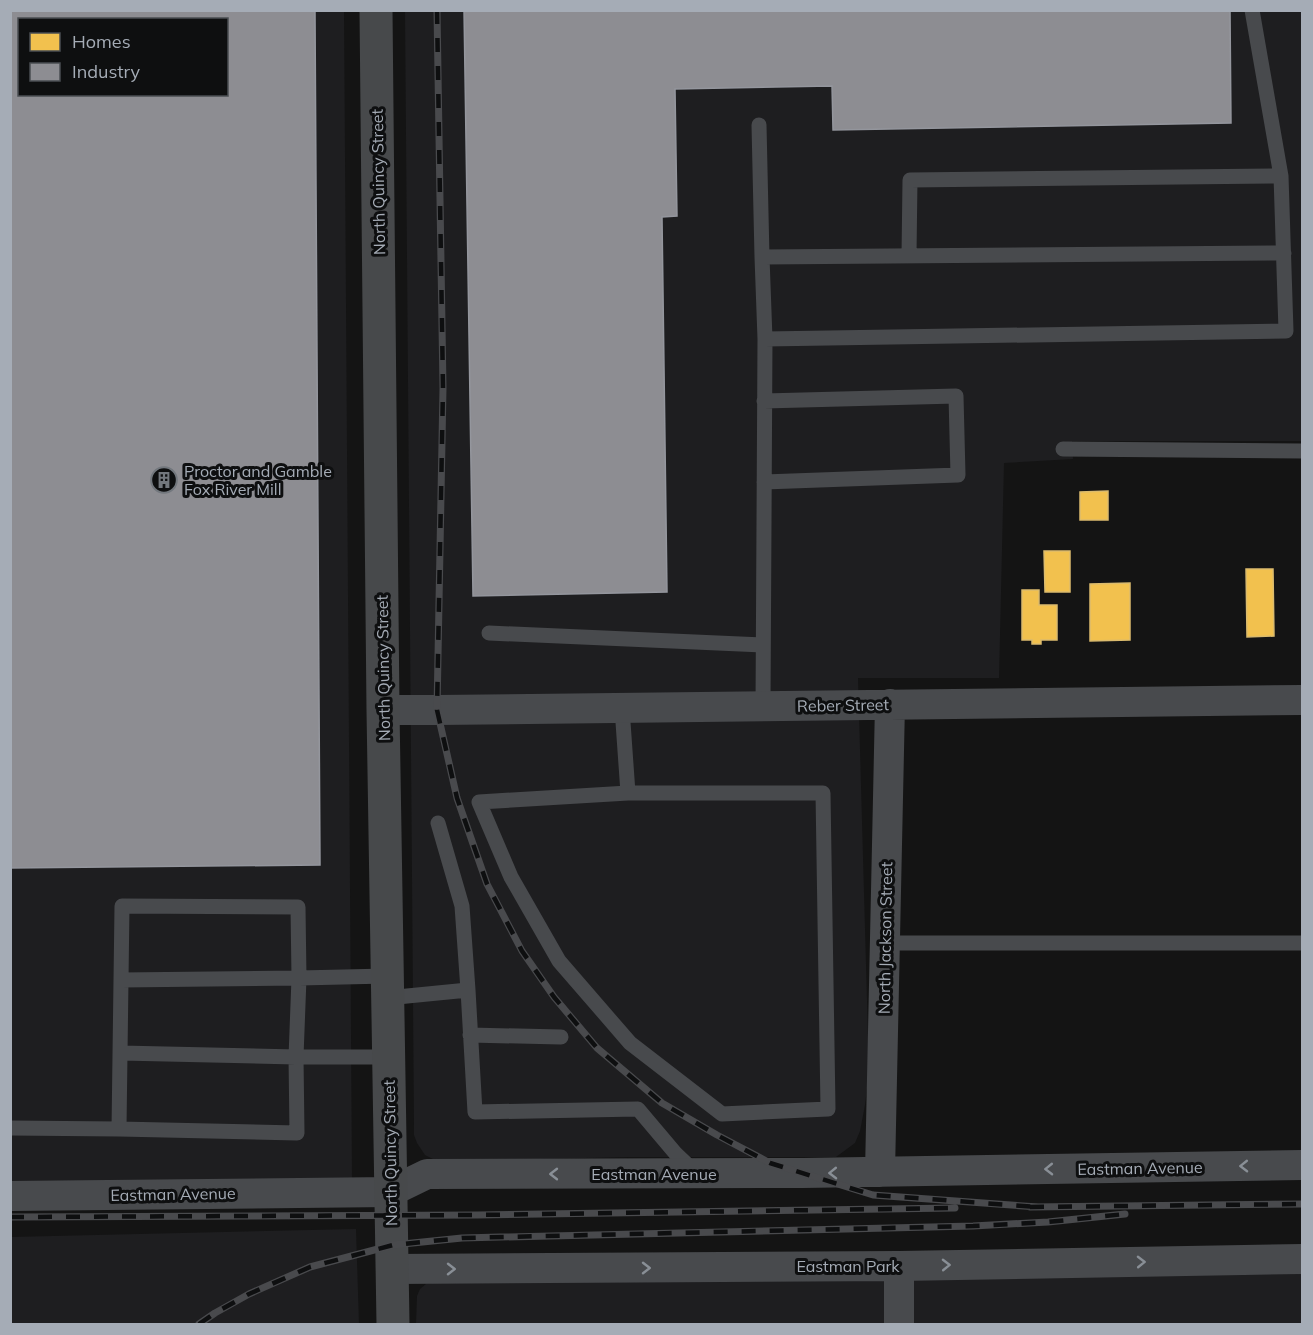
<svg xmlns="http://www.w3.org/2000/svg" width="1313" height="1335" font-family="Mulish,sans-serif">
	<rect width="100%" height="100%" fill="#141414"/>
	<path fill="#1e1e20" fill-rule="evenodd" d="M 10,11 L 344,11 L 352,1180 L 11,1187 ZM 20,20 L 226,20 L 226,94 L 20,94 Z
		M 405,11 L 1302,11 L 1302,441 L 1072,441 L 1073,459 L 1004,463 L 999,678 L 858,678 L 869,1072 L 865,1105 L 860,1131 L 855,1143 L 836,1157 L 630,1157 L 448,1161 L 435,1160 L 425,1155 L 417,1143 L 414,1135 L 414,1125 Z
		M 356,1229 L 359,1324 L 11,1324 L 11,1237 Z
		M 1302,1274 L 1302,1324 L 416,1324 L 417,1296 L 420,1289 L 426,1284 L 432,1283 Z"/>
	<path fill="#f2c14e" stroke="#dbbb6d" stroke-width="1.5" d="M 1108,491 L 1108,520 L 1080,520 L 1080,492 Z
		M 1044,551 L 1070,551 L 1070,592 L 1045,592 Z
		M 1246,569 L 1273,569 L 1274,636 L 1247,637 Z
		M 1130,583 L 1130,640 L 1090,641 L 1090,584 Z
		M 1022,590 L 1039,590 L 1039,605 L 1057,605 L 1057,640 L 1041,640 L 1041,644 L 1032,644 L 1032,640 L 1022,640 Z"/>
	<path fill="#8d8d92" stroke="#94969d" stroke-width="1.5" fill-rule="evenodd" d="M 10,10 L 315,10 L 320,865 L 10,868 ZM 20,20 L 226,20 L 226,94 L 20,94 Z
		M 464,10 L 1230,10 L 1231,123 L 833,130 L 832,86 L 675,89 L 677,216 L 662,217 L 667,592 L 473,596 Z"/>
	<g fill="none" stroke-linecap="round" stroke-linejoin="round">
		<path stroke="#484a4d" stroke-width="15" d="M 759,125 L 762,257
			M 909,255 L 910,180 L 1281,176
			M 765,339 L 762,257 L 1284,253
			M 1063,449 L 1302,451
			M 764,482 L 958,475 L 956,396 L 764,401
			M 489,633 L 763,645
			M 763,706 L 765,339 L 1286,331 L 1281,176 L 1252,10
			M 622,708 L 628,793 L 823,793 L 828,1109 L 722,1114 L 630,1043 L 559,961 L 511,877 L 479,802 L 628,793
			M 884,943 L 1302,943
			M 468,990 L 475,1112 L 638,1109 L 676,1154 L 695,1172
			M 387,998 L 468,990 L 462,906 L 438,823
			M 470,1035 L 561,1037
			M 121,1053 L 296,1057 L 299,978 L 298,907 L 122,906 L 121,980
			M 10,1128 L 119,1129 L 121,980 L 299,978 L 387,976
			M 119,1129 L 297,1133 L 296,1057 L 388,1057"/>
		<path stroke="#484a4d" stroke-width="30" d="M 383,710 L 437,710 L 1302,700
			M 880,1172 L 890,704
			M 10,1196 L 390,1192 L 427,1174 L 803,1173 L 1302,1165
			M 899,1266 L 899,1324
			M 393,1269 L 899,1266 L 1302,1259"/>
		<path stroke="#47494b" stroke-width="33" d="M 376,10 L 383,710 L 393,1324"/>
		<g stroke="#494a4d" stroke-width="7">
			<path id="rail" d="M 437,10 L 443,388 L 437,710 L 457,798 L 487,884 L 522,951 L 554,997 L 597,1048 L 662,1103 L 717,1135 L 770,1163 L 873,1195 L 1038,1207
				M 1030,1207 L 1302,1204
				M 10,1217 L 477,1215 L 955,1208
				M 199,1324 L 215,1313 L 249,1294 L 310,1267 L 393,1245 L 462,1238 L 973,1226 L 1048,1222 L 1125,1214"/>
		</g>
		<use href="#rail" stroke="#0e0f10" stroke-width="4.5" stroke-dasharray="14" stroke-linecap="butt"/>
	</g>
	<defs><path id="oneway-chevron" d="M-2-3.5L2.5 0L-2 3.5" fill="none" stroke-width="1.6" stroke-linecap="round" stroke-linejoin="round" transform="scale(1.5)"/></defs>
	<g stroke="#898f96">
		<use href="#oneway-chevron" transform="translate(1244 1166) rotate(179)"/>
		<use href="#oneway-chevron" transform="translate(1049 1169) rotate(179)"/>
		<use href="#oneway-chevron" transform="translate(833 1173) rotate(179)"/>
		<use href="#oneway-chevron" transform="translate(554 1174) rotate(-180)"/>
		<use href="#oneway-chevron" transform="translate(1141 1262) rotate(-1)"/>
		<use href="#oneway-chevron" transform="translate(946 1265) rotate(-1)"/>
		<use href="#oneway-chevron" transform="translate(646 1268)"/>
		<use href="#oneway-chevron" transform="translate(451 1269)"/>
	</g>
	<defs>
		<g id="building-ring" transform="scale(1.35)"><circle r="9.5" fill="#0e0f10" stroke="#72777d" stroke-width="1.5"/><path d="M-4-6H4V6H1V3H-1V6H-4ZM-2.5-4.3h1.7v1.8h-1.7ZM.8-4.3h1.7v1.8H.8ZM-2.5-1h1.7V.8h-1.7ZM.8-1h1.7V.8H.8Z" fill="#72777d"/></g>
	</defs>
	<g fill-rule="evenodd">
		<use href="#building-ring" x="164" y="480"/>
	</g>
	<g text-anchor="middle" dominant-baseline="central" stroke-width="6" stroke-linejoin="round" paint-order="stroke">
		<g font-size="16" fill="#a5acb6" stroke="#0e0f10">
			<text transform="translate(378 182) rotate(-91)">North Quincy Street</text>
			<text transform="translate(383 668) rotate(-91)">North Quincy Street</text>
			<text transform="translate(843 705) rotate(-1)">Reber Street</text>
			<text transform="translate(885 938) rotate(-89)">North Jackson Street</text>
			<text transform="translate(390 1153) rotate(-91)">North Quincy Street</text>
			<text transform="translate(1140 1168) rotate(-1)">Eastman Avenue</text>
			<text x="654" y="1174">Eastman Avenue</text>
			<text transform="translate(173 1194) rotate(-1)">Eastman Avenue</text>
			<text x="848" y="1266">Eastman Park</text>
		</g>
		<g font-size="16" fill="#a5acb6" stroke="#0e0f10" text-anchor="start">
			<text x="184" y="471">Proctor and Gamble<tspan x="184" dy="18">Fox River Mill</tspan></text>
		</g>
	</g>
	<rect width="1313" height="1335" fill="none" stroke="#a5acb6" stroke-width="24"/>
	<rect x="18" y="18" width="210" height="78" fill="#0e0f10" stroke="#4a4e52" stroke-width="1.5"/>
	<rect x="30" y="33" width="30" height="18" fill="#f2c14e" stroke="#4a4e52" stroke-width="1.5"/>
	<text x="72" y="48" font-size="18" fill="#a5acb6">Homes</text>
	<rect x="30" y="63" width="30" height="18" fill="#8d8d92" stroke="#4a4e52" stroke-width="1.5"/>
	<text x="72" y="78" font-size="18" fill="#a5acb6">Industry</text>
</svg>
